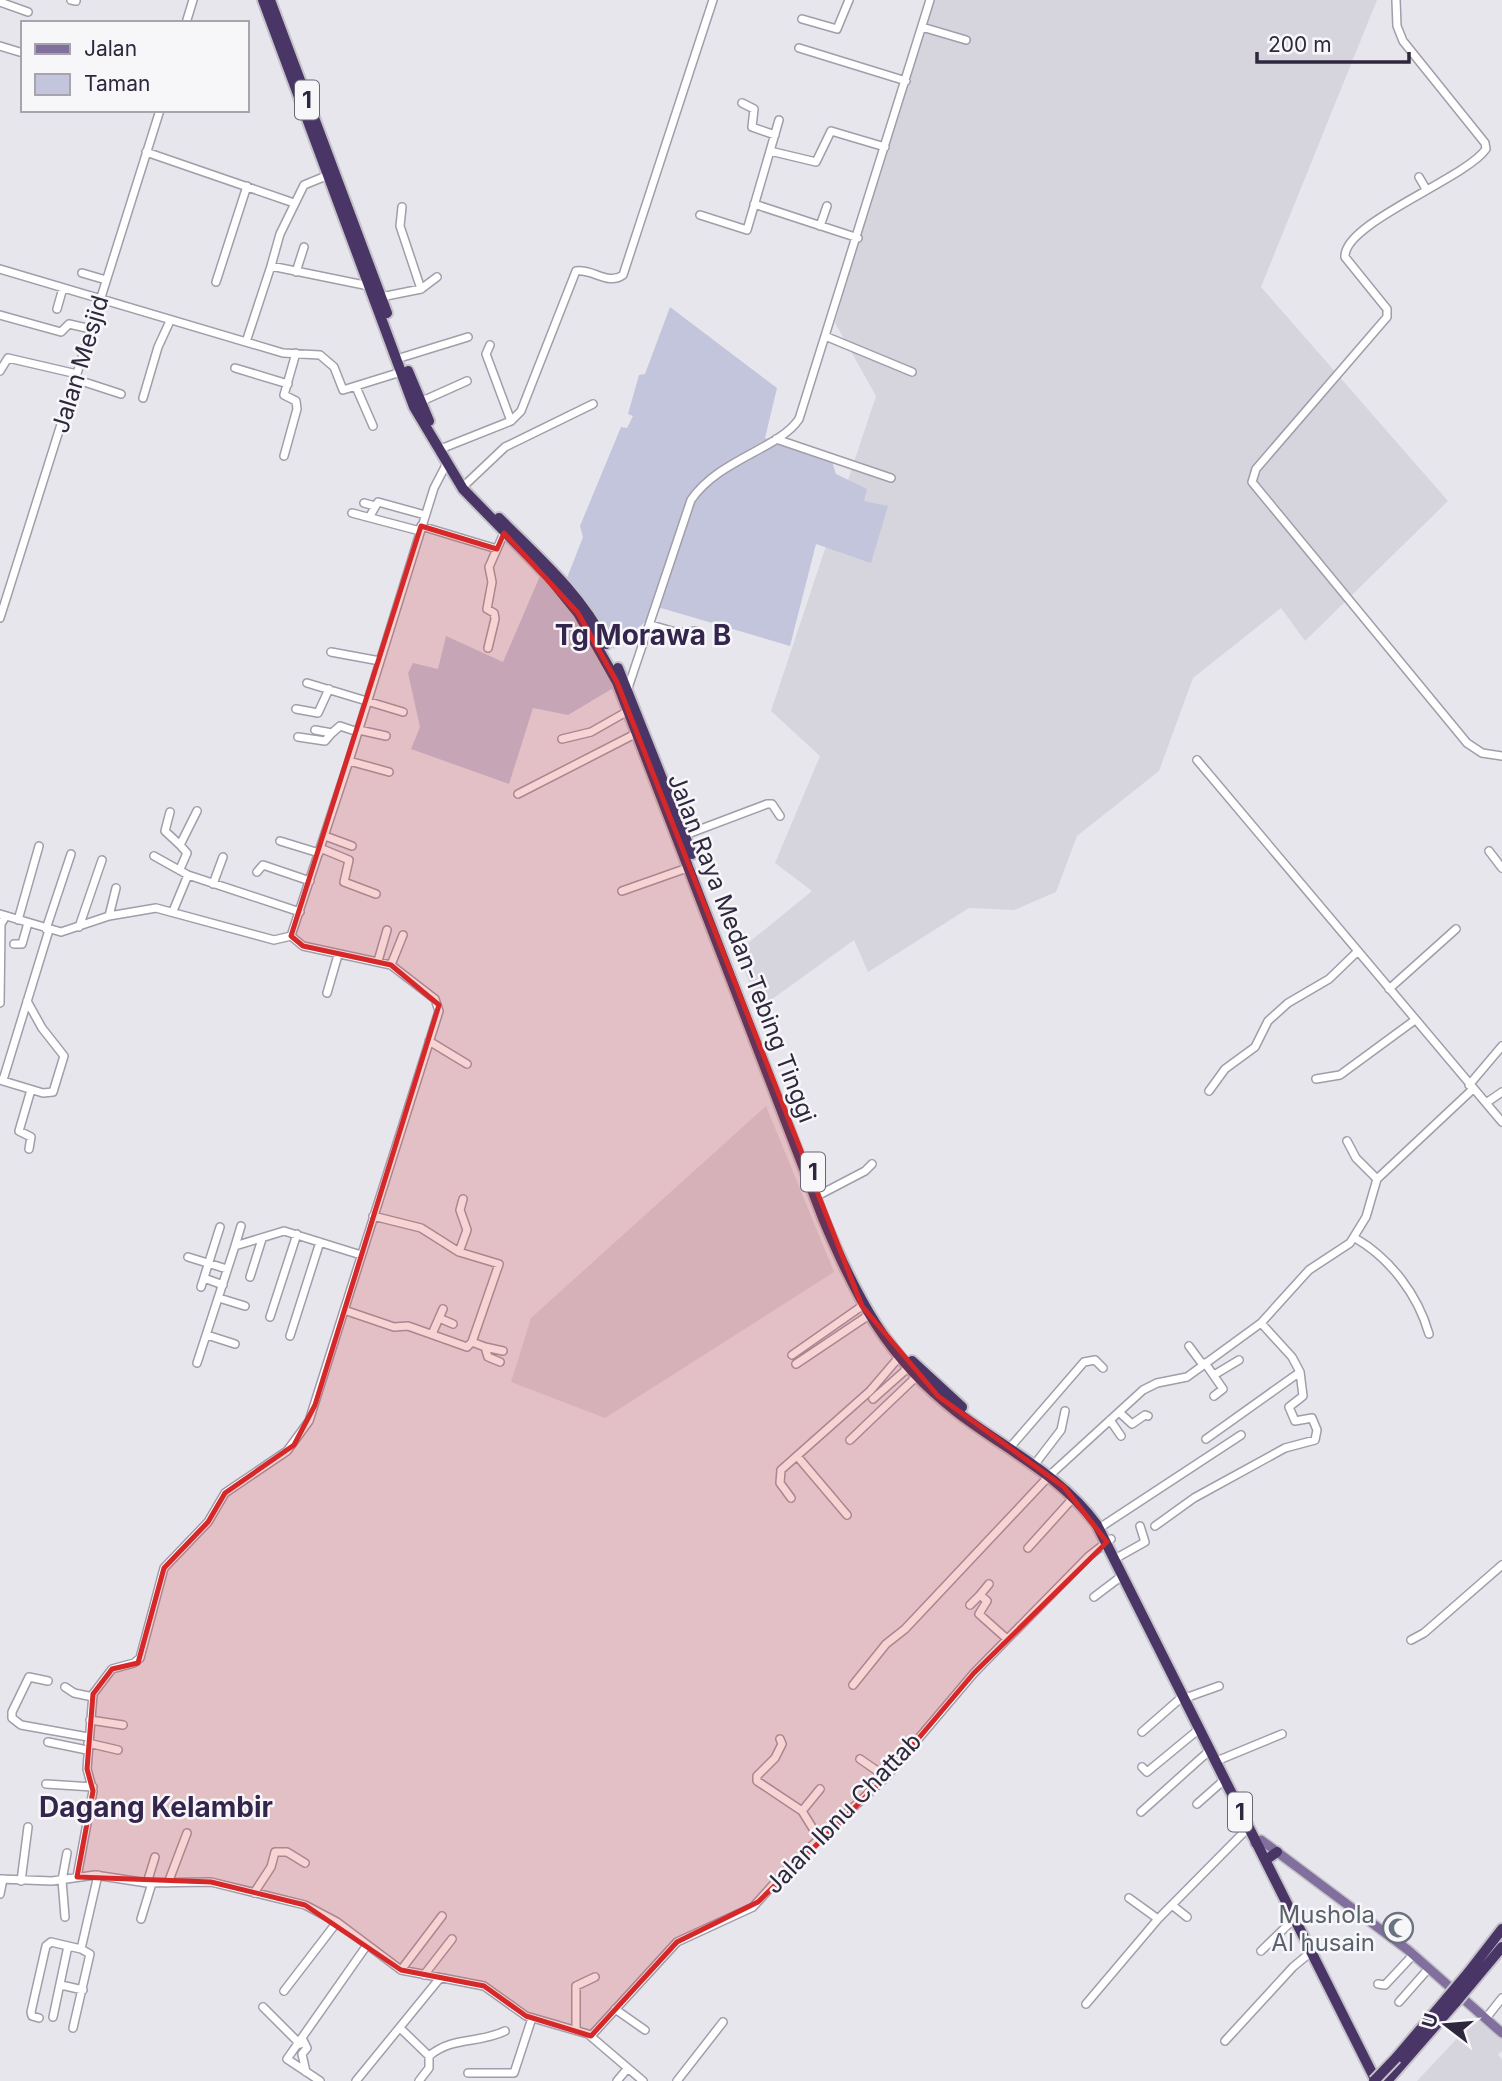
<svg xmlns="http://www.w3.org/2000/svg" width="1502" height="2081" font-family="Inter,sans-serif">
	<rect width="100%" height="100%" fill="#e7e6ed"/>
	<path fill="#d6d5dd" d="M 927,0 L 1377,0 L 1261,287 L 1448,501 L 1305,641 L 1281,608 L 1193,678 L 1159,771 L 1077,836 L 1056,892 L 1014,910 L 969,908 L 868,972 L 854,940 L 760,1008 L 737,952 L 812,891 L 775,863 L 820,756 L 771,711 L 876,396 L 835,323 Z
		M 766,1106 L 834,1272 L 605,1418 L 511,1382 L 531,1318 Z
		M 1480,2014 L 1502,2035 L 1502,2051 L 1498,2055 L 1502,2059 L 1502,2081 L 1417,2081 Z"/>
	<path fill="#c2c5db" d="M 670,307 L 777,388 L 765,438 L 832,462 L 836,474 L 867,489 L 864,501 L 888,506 L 871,563 L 816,544 L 790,646 L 661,608 L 614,649 L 567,578 L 583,537 L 580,526 L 621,427 L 627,428 L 633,416 L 628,414 L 639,375 L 645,374 Z
		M 540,576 L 579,620 L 615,687 L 568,715 L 533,708 L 509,784 L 411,749 L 420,727 L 408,673 L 413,663 L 438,669 L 446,636 L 503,662 Z"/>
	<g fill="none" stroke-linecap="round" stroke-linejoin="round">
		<g stroke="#a19daa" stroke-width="10">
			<path id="minor" d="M 71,0 L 76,1
				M 1396,0 L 1397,26 L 1403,41 L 1485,143 L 1486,149 C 1465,179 1343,223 1345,257 L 1387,309 L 1387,317 L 1256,469 L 1252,482 L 1467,743 L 1482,753 L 1502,756
				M 0,2 L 28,12
				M 802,19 L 837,29 L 849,0
				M 186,23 L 193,0
				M 922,27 L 966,40
				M 0,46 L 23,53
				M 799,48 L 906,81
				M 742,103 L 754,109 L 752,127 L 775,135
				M 770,151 L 816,162 L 831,131 L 885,147
				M 146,152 L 294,203
				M 1419,177 L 1426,189
				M 754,204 L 858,238
				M 700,215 L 747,230 L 779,120
				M 820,226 L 827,206
				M 271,266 L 280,234 L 304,185 L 326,176
				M 0,269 L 283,353 L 320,355 L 334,367 L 343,390 L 401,372
				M 296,272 L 304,247
				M 82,273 L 106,280
				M 216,282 L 247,186
				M 421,289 L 437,277
				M 381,297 L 421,289 L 400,226 L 402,207
				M 57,309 L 63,288
				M 0,315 L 61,332 L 69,324 L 91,329
				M 825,336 L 912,372
				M 246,342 L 271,266 L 369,286
				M 490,345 L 486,354 L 511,421
				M 403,357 L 468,337
				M 235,368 L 288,384
				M 0,371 L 8,358 L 77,374
				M 75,379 L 121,394
				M 356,387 L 373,426
				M 143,398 L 158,347 L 170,321
				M 420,402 L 467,381
				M 776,439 L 891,478
				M 438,450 L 511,421 L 521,411 L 576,271 C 592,268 608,286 623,275 L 713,0
				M 284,456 L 297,409 L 296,401 L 284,395 L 296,353
				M 467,483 L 505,447 L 593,404
				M 364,503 L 375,506
				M 352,513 L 420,531
				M 370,516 L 378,502 L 425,515
				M 421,526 L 497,549
				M 0,618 L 160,110
				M 651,625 L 679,633 L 696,631
				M 488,648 L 495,619 L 494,613 L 487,609 L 492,582 L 489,567 L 504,533
				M 331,652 L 380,661
				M 307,683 L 403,712
				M 628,688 L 691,500 C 719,459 779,449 799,419 L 930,0
				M 296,709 L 318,713 L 329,689
				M 315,730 L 332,733 L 340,726 L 358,732
				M 359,730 L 386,736
				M 298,737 L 325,741 L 332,733
				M 562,739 L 591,732 L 628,711
				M 1197,760 L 1502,1122
				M 349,761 L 389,772
				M 518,794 L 637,733
				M 170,812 L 165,831 L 180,845
				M 685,835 L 767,804 L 772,804 L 780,816
				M 325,836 L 352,846
				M 280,841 L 319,853
				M 320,848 L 349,860 L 344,882 L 376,894
				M 1489,851 L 1502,868
				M 154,856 L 188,875 L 300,912
				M 180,869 L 187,853 L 180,845 L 197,811
				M 257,872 L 263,865 L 310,881
				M 213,884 L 223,857
				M 622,891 L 690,867
				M 173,911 L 188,875
				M 0,914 L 61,932 L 109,916 L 156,908 L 274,940 L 291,936 L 349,761 L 434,488 L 446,465
				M 109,916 L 116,888
				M 18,920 L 39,846
				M 79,927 L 102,860
				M 46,929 L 71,854
				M 14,944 L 22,944 L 28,923
				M 378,961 L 387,930
				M 391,965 L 403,935
				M 1389,989 L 1456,929
				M 327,993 L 338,955
				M 0,1003 L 1,924 L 6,916
				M 429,1041 L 467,1064
				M 1316,1079 L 1340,1075 L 1415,1020
				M 0,1080 L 43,1093 L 53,1092 L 64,1056 L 42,1028 L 27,1001
				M 3,1080 L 49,930
				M 1469,1085 L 1502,1046
				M 1209,1091 L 1225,1069 L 1255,1047 L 1268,1021 L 1288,1003 L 1329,979 L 1358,951
				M 1486,1103 L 1502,1092
				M 1347,1141 L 1356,1158 L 1377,1179
				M 29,1149 L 31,1137 L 19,1131 L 31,1090
				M 821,1194 L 865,1171 L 872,1164
				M 1355,1238 C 1390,1258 1418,1295 1429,1334
				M 235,1246 L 241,1226
				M 459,1252 L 467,1230 L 460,1210 L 463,1199
				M 188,1257 L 227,1269
				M 250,1277 L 262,1239
				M 204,1278 L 223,1285
				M 201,1287 L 220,1227
				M 219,1298 L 245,1306
				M 344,1310 L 394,1327 L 408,1326 L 467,1347 L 472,1342 L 499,1264 L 459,1252 L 421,1228 L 373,1216
				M 270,1317 L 297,1234
				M 439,1318 L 453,1324
				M 432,1334 L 443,1309
				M 207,1335 L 235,1344
				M 290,1336 L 320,1242
				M 472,1342 L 485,1347 L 488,1357 L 500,1362
				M 1189,1346 L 1203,1365
				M 485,1347 L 503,1351
				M 792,1355 L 862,1306
				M 197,1363 L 235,1246 L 284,1231 L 361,1255
				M 1205,1363 L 1223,1389 L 1214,1396
				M 796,1364 L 869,1315
				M 1214,1375 L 1239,1360
				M 873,1399 L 909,1367
				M 1119,1412 L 1132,1424 L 1145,1415 L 1148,1416
				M 1110,1420 L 1121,1436
				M 1206,1439 L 1300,1372 L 1292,1357 L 1261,1323
				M 850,1440 L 917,1376
				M 1013,1444 L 1084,1362 L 1095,1360 L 1103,1368
				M 797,1456 L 847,1515
				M 1038,1460 L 1061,1430 L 1065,1411
				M 791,1498 L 780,1483 L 781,1470 L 870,1391 L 900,1356
				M 1104,1525 L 1241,1435
				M 1155,1526 L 1194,1498 L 1285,1448 L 1315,1440 L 1317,1430 L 1312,1418 L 1295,1421 L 1289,1407 L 1303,1396 L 1300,1372
				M 1028,1548 L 1074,1497
				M 1120,1556 L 1145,1542 L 1140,1526
				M 989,1584 L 980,1595 L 987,1601 L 979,1614 L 1007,1639
				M 1094,1597 L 1123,1575
				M 970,1605 L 980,1595
				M 1411,1640 L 1424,1633 L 1502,1565
				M 48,1681 L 29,1677 L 12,1712 L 12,1718 L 21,1725 L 88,1737
				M 853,1685 L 886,1644 L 905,1629 L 1050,1475 L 1143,1390 L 1157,1383 L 1187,1377 L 1261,1323 L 1309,1270 L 1350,1243 L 1366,1217 L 1377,1179 L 1473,1089
				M 65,1687 L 74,1693 L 93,1697
				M 1188,1697 L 1219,1686
				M 90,1720 L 123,1725
				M 1142,1732 L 1182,1697
				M 780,1739 L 782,1744 L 775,1758 L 757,1776 L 757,1781 L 802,1811
				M 48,1742 L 87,1750
				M 88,1743 L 118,1750
				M 860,1759 L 886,1777
				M 1219,1760 L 1282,1734
				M 1142,1767 L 1147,1772 L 1198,1730
				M 46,1784 L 93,1787
				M 820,1789 L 802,1811 L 820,1840
				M 1197,1804 L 1223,1781
				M 1141,1812 L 1209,1751
				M 77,1877 L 93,1791 L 87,1769 L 93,1694 L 112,1669 L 134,1663 L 140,1658 L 164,1568 L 208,1522 L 225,1493 L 287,1451 L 309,1421 L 439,1011 L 435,999 L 391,965 L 303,946 L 291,936
				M 0,1879 L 52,1881 L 95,1875 L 147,1883 L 211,1882 L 305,1905 L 337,1922 L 401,1970 L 484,1986 L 526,2016 L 588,2034 L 643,2081
				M 21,1881 L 28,1827
				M 147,1883 L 155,1857
				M 168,1883 L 187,1833
				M 254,1893 L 271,1867 L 275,1852 L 287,1852 L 305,1863
				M 0,1894 L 3,1879
				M 1129,1898 L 1158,1919
				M 1172,1905 L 1187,1917
				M 65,1917 L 62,1880 L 67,1853
				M 141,1919 L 152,1883
				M 1261,1951 L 1294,1919
				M 401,1970 L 442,1916
				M 424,1975 L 452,1939
				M 1378,1984 L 1385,1985 L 1414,1954
				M 61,1985 L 83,1990
				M 284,1991 L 337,1922
				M 1399,2002 L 1429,1968
				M 1086,2004 L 1158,1919 L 1248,1828
				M 263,2007 L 300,2044
				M 615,2009 L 645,2030
				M 53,2017 L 68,1946 L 81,1949 L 98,1875
				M 1487,2017 L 1502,1998
				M 39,2018 L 32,2016 L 31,2012 L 46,1946 L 51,1942 L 68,1946
				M 73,2028 L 90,1954 L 81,1949
				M 400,2028 L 429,2056 C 453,2036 478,2044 505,2031
				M 576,2030 L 576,1986 L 595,1977
				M 591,2036 L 677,1942 L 753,1907 L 790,1866 L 886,1777 L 974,1673 L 1089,1556 L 1111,1539
				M 303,2040 L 307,2048 L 302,2054 L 306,2072
				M 1225,2041 L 1293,1967 L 1311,1952
				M 468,2073 L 514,2073 L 532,2018
				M 320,2081 L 287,2059 L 367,1945
				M 356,2081 L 440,1978
				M 419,2081 L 429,2068 L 429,2056
				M 617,2081 L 627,2069
				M 677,2081 L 723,2022"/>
		</g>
		<g stroke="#c5c3c9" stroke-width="12">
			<path id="major" d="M 1255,1843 L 1261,1840 L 1408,1950 L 1502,2033"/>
		</g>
		<g stroke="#c5c3c9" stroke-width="14">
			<path id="highway" d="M 263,0 L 414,407 L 463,489 L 548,576 L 578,613 L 617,682 L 823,1218 C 856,1297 887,1358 957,1412 C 1005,1449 1061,1475 1097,1525 L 1376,2081
				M 270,0 L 387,313
				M 408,371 L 429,421
				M 499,518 C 539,558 580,593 606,644
				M 618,668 L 692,854
				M 912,1361 L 962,1407
				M 1270,1857 L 1277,1852
				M 1468,1973 L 1502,1929
				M 1476,1978 L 1502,1947
				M 1396,2058 L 1447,1998
				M 1387,2081 L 1456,2002"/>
		</g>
		<use href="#minor" stroke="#fff" stroke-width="7"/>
		<use href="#major" stroke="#81709d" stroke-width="9"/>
		<use href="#highway" stroke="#4a3666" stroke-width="10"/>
		<g stroke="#c5c3c9" stroke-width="14" stroke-linecap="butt">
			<path id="highway-bridge" d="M 1447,1998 L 1468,1973
				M 1456,2002 L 1476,1978
				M 1374,2081 L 1396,2058"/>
		</g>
		<use href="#highway-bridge" stroke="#4a3666" stroke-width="10"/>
	</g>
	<path fill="#d62828" fill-opacity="0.2" stroke="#d62828" stroke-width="5" stroke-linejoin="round" d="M 421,526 L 497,549 L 504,533 L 578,613 L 617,682 L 862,1306 L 938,1396 L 1064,1487 L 1107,1542 L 974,1673 L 884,1779 L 758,1902 L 677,1942 L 591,2036 L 526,2016 L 484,1986 L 401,1970 L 305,1905 L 211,1882 L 77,1877 L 93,1791 L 87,1769 L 93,1694 L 112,1669 L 138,1663 L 164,1568 L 208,1522 L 225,1493 L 294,1445 L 315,1405 L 439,1005 L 391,965 L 303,946 L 291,936 Z"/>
	<defs>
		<g id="mosque-ring" transform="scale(1.575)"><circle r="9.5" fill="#f7f7fa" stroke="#6b7280" stroke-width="1.5"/><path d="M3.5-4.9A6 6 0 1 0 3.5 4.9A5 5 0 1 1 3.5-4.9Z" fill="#6b7280"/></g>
	</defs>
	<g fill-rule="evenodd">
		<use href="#mosque-ring" x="1398" y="1928"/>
	</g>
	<g text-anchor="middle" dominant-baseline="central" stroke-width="5" stroke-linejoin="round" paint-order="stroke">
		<g fill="#f7f7fa" stroke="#6b6576" stroke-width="2">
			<rect x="295" y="80.5" width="24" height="39" rx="5"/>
			<rect x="801" y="1152.5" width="24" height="39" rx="5"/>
			<rect x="1228" y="1792.5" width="24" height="39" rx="5"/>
		</g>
		<g font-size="23" font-weight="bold" fill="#2f273d">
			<text x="307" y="100">1</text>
			<text x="813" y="1172">1</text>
			<text x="1240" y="1812">1</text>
		</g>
		<g font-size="24" fill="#2f273d" stroke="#f7f7fa">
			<text transform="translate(80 364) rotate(-73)">Jalan Mesjid</text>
			<text transform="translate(742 948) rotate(69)">Jalan Raya Medan-Tebing Tinggi</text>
			<text transform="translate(843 1813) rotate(-46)">Jalan Ibnu Chattab</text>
		</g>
		<g font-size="24" fill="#5b616d" stroke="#f7f7fa" text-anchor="end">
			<text x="1375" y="1914">Mushola<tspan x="1375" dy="28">Al husain</tspan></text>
		</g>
		<g font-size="28" font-weight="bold" fill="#34254d" stroke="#f7f7fa">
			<text x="643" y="635">Tg Morawa B</text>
			<text x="156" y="1807">Dagang Kelambir</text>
		</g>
	</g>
	<rect x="21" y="21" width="228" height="91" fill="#f7f7fa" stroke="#a7a4ae" stroke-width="2"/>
	<rect x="35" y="44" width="35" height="10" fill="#81709d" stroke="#a7a4ae" stroke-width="2"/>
	<text x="84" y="56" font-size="21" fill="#2f273d">Jalan</text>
	<rect x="35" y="74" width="35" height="21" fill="#c2c5db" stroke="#a7a4ae" stroke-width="2"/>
	<text x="84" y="91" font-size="21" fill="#2f273d">Taman</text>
	<g transform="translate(1446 2025) rotate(286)" stroke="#f7f7fa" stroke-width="5" paint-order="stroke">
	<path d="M0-5L12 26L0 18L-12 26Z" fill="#2f273d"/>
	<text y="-10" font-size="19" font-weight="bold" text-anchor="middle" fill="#2f273d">U</text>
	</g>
	<path d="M1257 52v10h152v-10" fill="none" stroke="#2f273d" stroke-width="3.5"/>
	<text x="1268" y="52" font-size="21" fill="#2f273d" stroke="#f7f7fa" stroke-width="5" paint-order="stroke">200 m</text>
</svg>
